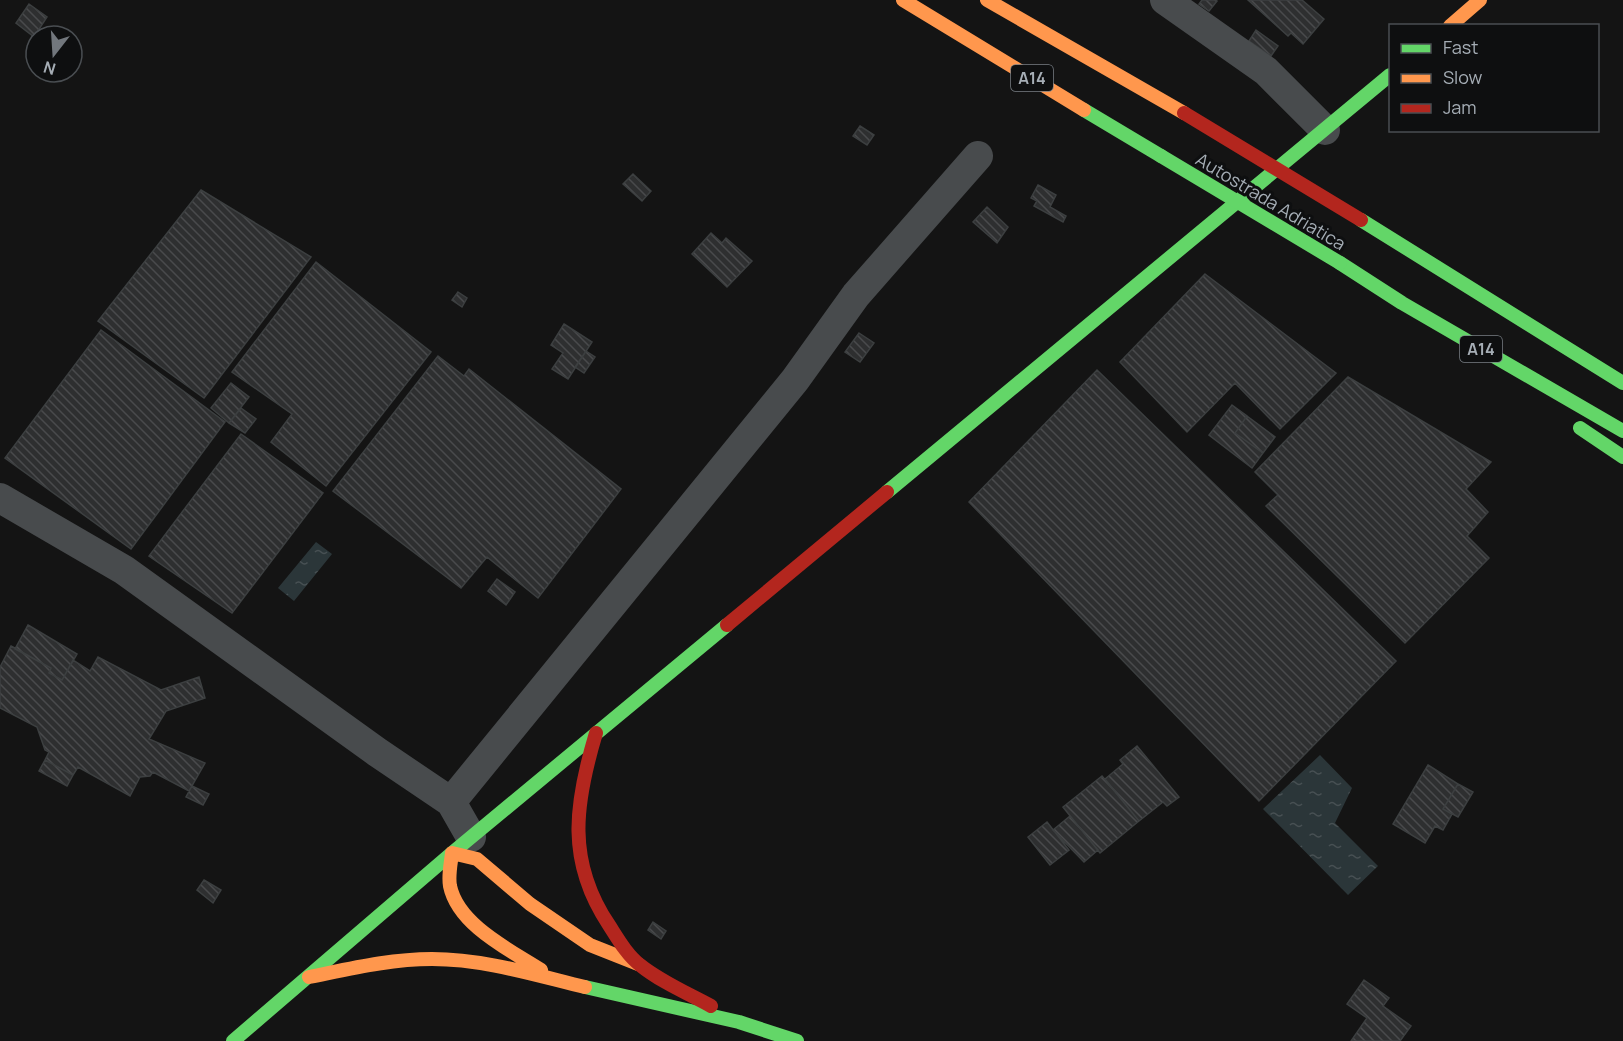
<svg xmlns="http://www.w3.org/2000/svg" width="1623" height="1041" font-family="Manrope,sans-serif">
	<defs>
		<pattern id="water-ripples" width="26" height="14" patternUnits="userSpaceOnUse" patternTransform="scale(1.5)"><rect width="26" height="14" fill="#2b3639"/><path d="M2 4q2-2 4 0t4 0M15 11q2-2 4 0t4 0" fill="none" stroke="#475053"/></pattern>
		<pattern id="building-back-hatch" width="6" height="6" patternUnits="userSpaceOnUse" patternTransform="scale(1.5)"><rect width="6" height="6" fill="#2e2f30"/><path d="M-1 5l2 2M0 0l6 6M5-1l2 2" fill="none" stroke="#494a4c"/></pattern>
	</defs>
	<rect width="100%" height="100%" fill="#141414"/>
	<path fill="url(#water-ripples)" d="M 316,542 L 332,554 L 294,601 L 278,588 Z
		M 1320,755 L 1352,788 L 1335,823 L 1378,866 L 1348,895 L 1263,809 Z"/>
	<path fill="url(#building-back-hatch)" stroke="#3c3f40" stroke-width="1.5" d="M 1202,0 L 1216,0 L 1217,1 L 1209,11 L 1199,4 Z
		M 1248,0 L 1302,0 L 1324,19 L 1303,44 L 1291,33 L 1288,36 Z
		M 29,4 L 47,17 L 34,37 L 16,23 Z
		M 47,29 L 50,30 L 51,36 L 37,36 L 38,31 Z
		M 1256,30 L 1278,46 L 1271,56 L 1249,41 Z
		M 860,126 L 874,135 L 867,145 L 853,136 Z
		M 633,174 L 651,191 L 642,201 L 623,184 Z
		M 1038,185 L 1056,195 L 1050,207 L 1066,216 L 1063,222 L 1034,206 L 1037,201 L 1031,198 Z
		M 201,190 L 311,257 L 204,398 L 98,321 Z
		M 987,207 L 1008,227 L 997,243 L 973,222 Z
		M 711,233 L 722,243 L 726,238 L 752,261 L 727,287 L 692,254 Z
		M 316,262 L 431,352 L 326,486 L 271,442 L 292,414 L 232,372 Z
		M 1205,274 L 1336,373 L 1280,429 L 1235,383 L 1187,432 L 1120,362 Z
		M 458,292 L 467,298 L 462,307 L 452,300 Z
		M 564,324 L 592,342 L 568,379 L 552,369 L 563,353 L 551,345 Z
		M 101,330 L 225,422 L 131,549 L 5,458 Z
		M 859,333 L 874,343 L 860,362 L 845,352 Z
		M 586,351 L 595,357 L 584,373 L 575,367 Z
		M 438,356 L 464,376 L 469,369 L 621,489 L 538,598 L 487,557 L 461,588 L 333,491 Z
		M 1097,370 L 1396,661 L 1259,801 L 969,502 Z
		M 1348,377 L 1491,462 L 1466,489 L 1488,512 L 1467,536 L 1489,558 L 1405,643 L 1266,506 L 1278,495 L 1255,472 Z
		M 231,383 L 249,397 L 229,423 L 211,408 Z
		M 1232,405 L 1247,416 L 1235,433 L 1263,453 L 1252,468 L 1209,435 Z
		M 241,408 L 256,419 L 245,433 L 229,423 Z
		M 1247,416 L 1275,437 L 1263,453 L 1235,433 Z
		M 241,434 L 323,493 L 232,613 L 149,556 Z
		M 497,579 L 515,592 L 506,605 L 488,591 Z
		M 28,625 L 77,654 L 62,680 L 49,673 L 51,668 L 15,649 Z
		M 11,646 L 51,668 L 49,673 L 62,680 L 73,660 L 90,671 L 98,657 L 161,690 L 199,677 L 205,698 L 166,711 L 149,739 L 205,763 L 189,791 L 153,772 L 150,776 L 140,777 L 130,796 L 78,767 L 73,775 L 45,760 L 49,752 L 45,750 L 37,727 L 0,708 L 0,667 Z
		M 1137,746 L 1179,797 L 1167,806 L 1163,802 L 1139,821 L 1105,779 L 1123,764 L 1120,760 Z
		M 45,760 L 73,775 L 67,786 L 39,771 Z
		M 1428,765 L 1458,784 L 1443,809 L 1452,814 L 1443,830 L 1435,826 L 1425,843 L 1393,824 Z
		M 1102,776 L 1139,821 L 1100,853 L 1063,807 Z
		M 1458,784 L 1473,792 L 1458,817 L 1443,809 Z
		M 192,786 L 209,794 L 203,805 L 186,797 Z
		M 1070,816 L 1098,850 L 1084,862 L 1053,830 Z
		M 1047,822 L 1069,850 L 1050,865 L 1028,837 Z
		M 204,880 L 221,890 L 213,903 L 197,890 Z
		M 653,922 L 666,931 L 661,939 L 648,930 Z
		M 1364,980 L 1389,998 L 1383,1006 L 1411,1026 L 1400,1041 L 1351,1041 L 1367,1018 L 1347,1004 Z"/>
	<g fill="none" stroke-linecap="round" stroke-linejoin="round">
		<path stroke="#484b4d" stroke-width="30" d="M 1165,0 L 1266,71 L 1325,130
			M 0,498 L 124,570 L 377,752 L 451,802 L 471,837
			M 451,802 L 795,380 L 856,295 L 978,156"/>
		<path stroke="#63d668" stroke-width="14" d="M 1084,110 L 1161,156
			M 1361,220 L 1623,383
			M 1340,263 L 1402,303 L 1623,431
			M 1580,428 L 1623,457
			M 887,492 L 1390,75
			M 585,987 L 739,1022 L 797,1041
			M 233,1041 L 452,853 L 727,625"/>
		<path stroke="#ff974d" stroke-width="14" d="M 903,0 L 1084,110
			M 987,0 L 1184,113
			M 1450,26 L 1480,0
			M 541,970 C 510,950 458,925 450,886 C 448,875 451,863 452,853 L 477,859 L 530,904 L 590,945 L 638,964
			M 309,977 C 349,969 390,959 432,959 C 484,959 535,975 585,987"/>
		<path stroke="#b3261e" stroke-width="14" d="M 727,625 L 887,492
			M 596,733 C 575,803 566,861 609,925 C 618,939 627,955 640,965 C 661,982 687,993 711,1006"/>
		<path stroke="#63d668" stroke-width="14" d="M 1161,156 L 1340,263"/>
		<path stroke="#b3261e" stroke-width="14" d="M 1184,113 L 1361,220"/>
	</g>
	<g text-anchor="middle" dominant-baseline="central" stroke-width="6" stroke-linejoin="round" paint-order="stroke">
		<g fill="#0e0f10" stroke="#787e84" stroke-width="1.5">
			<rect x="1011" y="65" width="42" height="26" rx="4.5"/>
			<rect x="1460" y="336" width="42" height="26" rx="4.5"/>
		</g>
		<g font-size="16" font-weight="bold" fill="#a5adb5">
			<text x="1032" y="78">A14</text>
			<text x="1481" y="349">A14</text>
		</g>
		<g font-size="18" fill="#a5adb5" stroke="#0e0f10">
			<text transform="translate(1271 201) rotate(31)">Autostrada Adriatica</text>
		</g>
	</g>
	<rect x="1389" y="24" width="210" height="108" fill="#0e0f10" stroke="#4a4e52" stroke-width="1.5"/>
	<rect x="1401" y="44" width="30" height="9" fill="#63d668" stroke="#4a4e52" stroke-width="1.5"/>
	<text x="1443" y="54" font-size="18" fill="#a5adb5">Fast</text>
	<rect x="1401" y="74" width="30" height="9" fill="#ff974d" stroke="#4a4e52" stroke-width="1.5"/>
	<text x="1443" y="84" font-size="18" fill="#a5adb5">Slow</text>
	<rect x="1401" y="104" width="30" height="9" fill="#b3261e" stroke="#4a4e52" stroke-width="1.5"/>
	<text x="1443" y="114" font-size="18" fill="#a5adb5">Jam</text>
	<g transform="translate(54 54) rotate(197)"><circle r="28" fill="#0e0f10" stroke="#4a4e52" stroke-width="1.5"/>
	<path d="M0-4.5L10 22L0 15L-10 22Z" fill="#72777d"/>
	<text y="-9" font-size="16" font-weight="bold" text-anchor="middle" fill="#a5adb5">N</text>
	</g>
</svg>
